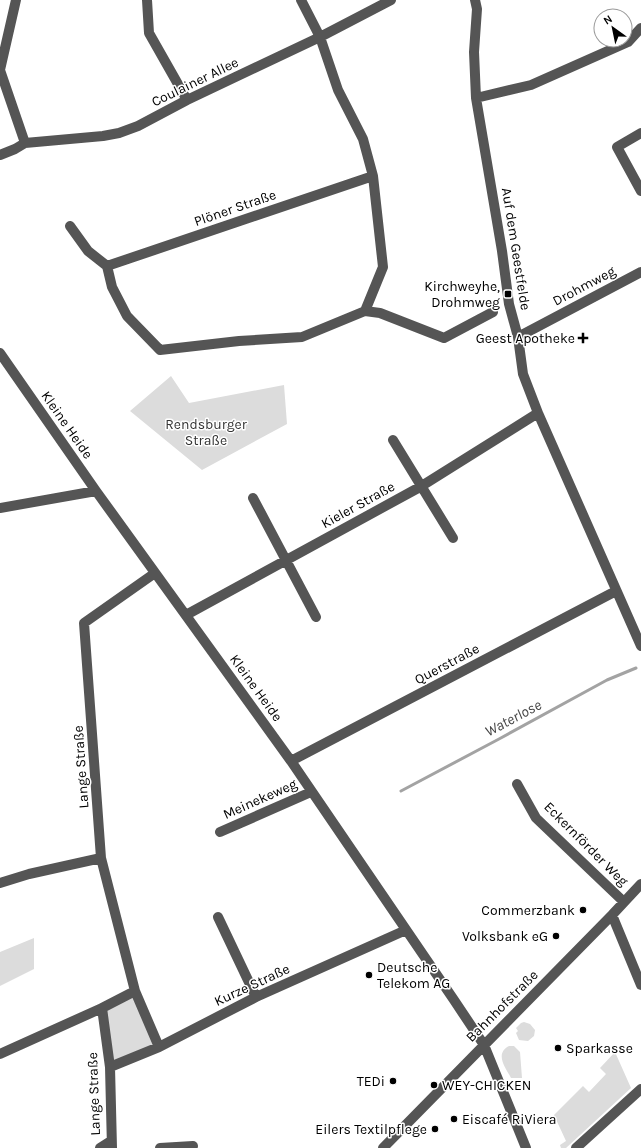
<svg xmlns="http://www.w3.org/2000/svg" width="641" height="1148" font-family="Karla,sans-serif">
	<rect width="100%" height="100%" fill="#fff"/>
	<path fill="#dcdcdc" d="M 171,376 L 189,403 L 284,385 L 287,424 L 202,470 L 130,411 Z
		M 34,938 L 34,969 L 0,986 L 0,952 Z
		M 133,994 L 157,1046 L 111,1065 L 103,1008 Z
		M 524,1022 L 530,1024 L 535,1030 L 534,1036 L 528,1041 L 519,1040 L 516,1033 L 518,1031 L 516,1028 L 521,1023 Z
		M 509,1046 L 514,1046 L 520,1052 L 522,1078 L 511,1078 C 506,1068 494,1054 509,1046 Z
		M 615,1052 L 631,1088 L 566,1148 L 561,1148 L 560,1145 L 566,1141 L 554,1115 L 583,1086 L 589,1092 L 606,1074 L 600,1068 Z"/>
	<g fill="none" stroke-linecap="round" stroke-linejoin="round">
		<path stroke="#a3a3a3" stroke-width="3" d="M 401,791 L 499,739 L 607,680 L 636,668"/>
		<path stroke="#555" stroke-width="10" d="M 16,0 L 0,70 L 25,143
			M 147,0 L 149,33 L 187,100
			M 475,0 L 477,9 L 474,52 L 476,98 L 502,251 L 509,304 L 518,337 L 523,374 L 538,413 L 641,646
			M 476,98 L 531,85 L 628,42 L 641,28
			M 641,133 L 617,147 L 641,191
			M 0,155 L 15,149 L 25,143 L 103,136 L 119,133 L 138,126 L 187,100 L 320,37 L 391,0
			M 70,226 L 88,251 L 107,266 L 112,287 L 127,316 L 160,350 L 239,341 L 302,337 L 365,311 L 383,267 L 373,176 L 363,139 L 338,90 L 320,37 L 301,0
			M 107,266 L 373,176
			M 365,311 L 380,313 L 444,338 L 493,312
			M 518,337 L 641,272
			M 0,353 L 96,491 L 291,761 L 454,1000 L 484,1045 L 526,1148
			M 393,440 L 453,538
			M 253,498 L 316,617
			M 0,508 L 96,491
			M 155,573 L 84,623 L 101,858 L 135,991 L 159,1047
			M 186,615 L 420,487 L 538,413
			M 291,761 L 616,591
			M 517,784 L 536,818 L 624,902
			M 220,832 L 311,792
			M 0,883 L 29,874 L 101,858
			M 612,915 L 641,985
			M 218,917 L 256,997
			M 0,1054 L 102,1008
			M 110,1067 L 159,1047 L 256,997 L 406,930
			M 100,1148 L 111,1141
			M 112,1148 L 110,1067 L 102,1008 L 135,991
			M 160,1148 L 193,1146
			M 383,1148 L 612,915 L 641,884
			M 576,1148 L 641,1089"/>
	</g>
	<g fill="#000" stroke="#fff" stroke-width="1.5">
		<rect x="504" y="290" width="8" height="8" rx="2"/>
		<path d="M581 332h4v4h4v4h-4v4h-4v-4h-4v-4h4z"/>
		<circle cx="583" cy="910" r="4"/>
		<circle cx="556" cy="936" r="4"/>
		<circle cx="369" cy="975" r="4"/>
		<circle cx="558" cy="1048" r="4"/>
		<circle cx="393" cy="1081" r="4"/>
		<circle cx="434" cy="1085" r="4"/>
		<circle cx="454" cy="1119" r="4"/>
		<circle cx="435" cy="1129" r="4"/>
	</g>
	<g text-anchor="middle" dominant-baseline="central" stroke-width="3" stroke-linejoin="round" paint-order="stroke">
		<g font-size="14" fill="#000" stroke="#fff">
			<text transform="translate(195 82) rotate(-26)">Coulainer Allee</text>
			<text transform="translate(235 208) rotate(-19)">Plöner Straße</text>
			<text transform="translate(516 249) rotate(81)">Auf dem Geestfelde</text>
			<text transform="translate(584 286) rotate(-28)">Drohmweg</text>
			<text transform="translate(67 425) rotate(55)">Kleine Heide</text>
			<text transform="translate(358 505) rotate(-29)">Kieler Straße</text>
			<text transform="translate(447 664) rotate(-28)">Querstraße</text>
			<text transform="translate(256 688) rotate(54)">Kleine Heide</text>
			<text transform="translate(81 767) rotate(-94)">Lange Straße</text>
			<text transform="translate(260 799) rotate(-24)">Meinekeweg</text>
			<text transform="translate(586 844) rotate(45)">Eckernförder Weg</text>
			<text transform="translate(252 985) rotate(-25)">Kurze Straße</text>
			<text transform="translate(502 1006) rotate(-45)">Bahnhofstraße</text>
			<text transform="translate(94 1094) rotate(-92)">Lange Straße</text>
		</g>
		<g font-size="14" fill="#000" stroke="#fff" text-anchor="end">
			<text x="500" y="286">Kirchweyhe,<tspan x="500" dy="16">Drohmweg</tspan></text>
			<text x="575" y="338">Geest Apotheke</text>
			<text x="575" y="910">Commerzbank</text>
			<text x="548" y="936">Volksbank eG</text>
			<text x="377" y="967" text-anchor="start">Deutsche<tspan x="377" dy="16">Telekom AG</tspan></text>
			<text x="566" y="1048" text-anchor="start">Sparkasse</text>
			<text x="385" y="1081">TEDi</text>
			<text x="442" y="1085" text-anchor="start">WEY-CHICKEN</text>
			<text x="462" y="1119" text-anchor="start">Eiscafé RiViera</text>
			<text x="427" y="1129">Eilers Textilpflege</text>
		</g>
		<g font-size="14" fill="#333" stroke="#fff">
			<text x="206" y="424">Rendsburger<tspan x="206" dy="16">Straße</tspan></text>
		</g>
		<g font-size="15" font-style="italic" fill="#444" stroke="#fff">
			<text transform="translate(513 718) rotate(-28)">Waterlose</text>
		</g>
	</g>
	<g transform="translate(613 28) rotate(327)"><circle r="19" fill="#ffffff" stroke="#999999"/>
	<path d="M0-3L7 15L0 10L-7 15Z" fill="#000000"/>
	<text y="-6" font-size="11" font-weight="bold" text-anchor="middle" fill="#000000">N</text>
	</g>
</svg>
